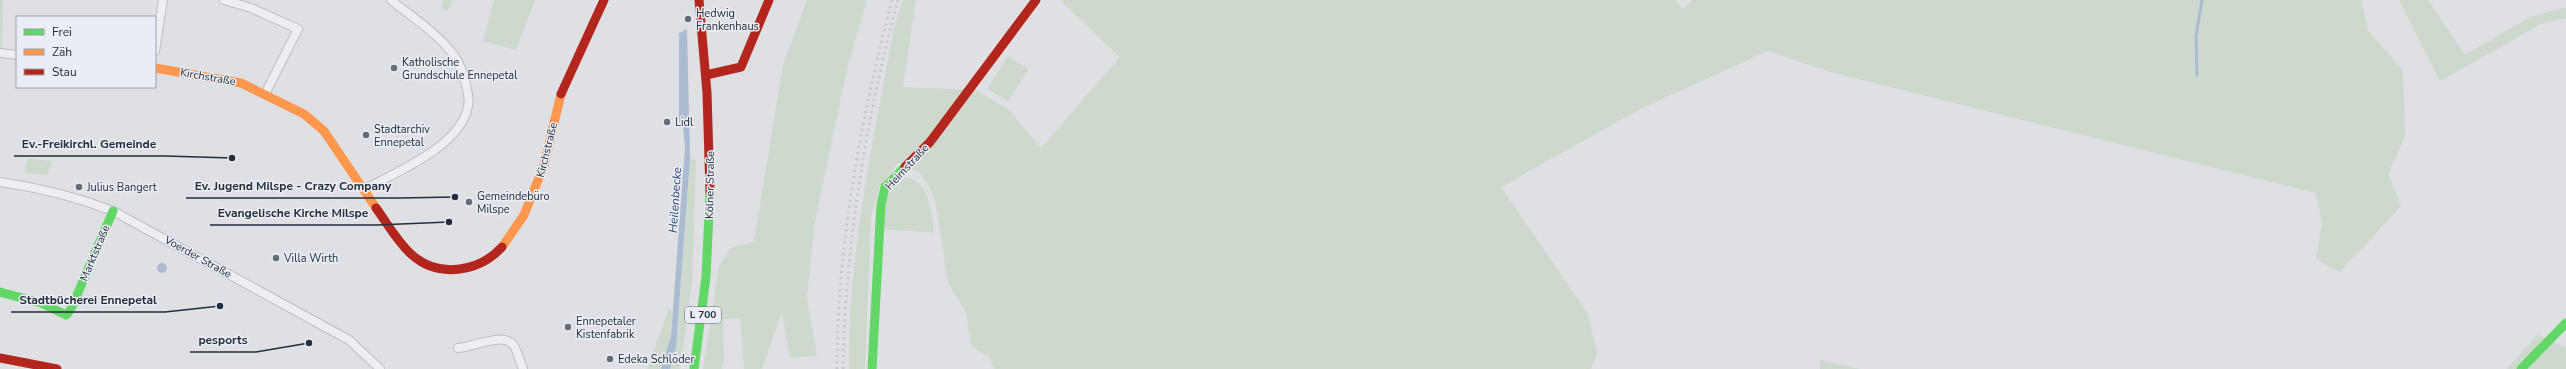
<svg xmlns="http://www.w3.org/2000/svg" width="2566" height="369" font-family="'Nunito Sans',sans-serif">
	<rect width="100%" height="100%" fill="#dee0e4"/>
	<path fill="#ced8cd" d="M 0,0 L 3,0 L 2,51 L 0,51 Z
		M 443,0 L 453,0 L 447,11 L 442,8 Z
		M 494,0 L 535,0 L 516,50 L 483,41 Z
		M 807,0 L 867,0 L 847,68 L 814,227 L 807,298 L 817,356 L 790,358 L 782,311 L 762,369 L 744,369 L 740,318 L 723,319 L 724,357 L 722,369 L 703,369 L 719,267 L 730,248 L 754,242 L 783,65 Z
		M 903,0 L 916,0 L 903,87 L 976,90 L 1009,110 L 1041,148 L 1120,57 L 1060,0 L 1674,0 L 1683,9 L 1693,0 L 2361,0 L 2368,31 L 2403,70 L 2405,137 L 2388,174 L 2401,206 L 2340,272 L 2316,259 L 2322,223 L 2316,193 L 1827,71 L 1768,51 L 1640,109 L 1501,187 L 1588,314 L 1597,353 L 1591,369 L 995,369 L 988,356 L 971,346 L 966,312 L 948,283 L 936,205 L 930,188 L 919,172 L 898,163 L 879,188 L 871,217 L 865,369 L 849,369 C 848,254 873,141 894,29 Z
		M 2399,0 L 2428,0 L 2465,55 L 2530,17 L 2566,7 L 2566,18 L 2541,24 L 2440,81 Z
		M 1008,56 L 1029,69 L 1008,101 L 987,89 Z
		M 690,158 L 696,160 L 692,281 L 680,369 L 670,369 L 677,336 Z
		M 28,159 L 52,161 L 48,175 L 25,173 Z
		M 907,177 C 930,184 932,212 934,233 L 883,229 C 886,207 884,186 907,177 Z
		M 669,308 L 672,311 C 672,332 669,349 661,369 L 647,369 Z
		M 2538,334 L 2566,348 L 2566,369 L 2507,369 Z
		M 1820,360 L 1860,369 L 1820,369 Z"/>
	<path fill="#aabbd2" d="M 687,29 L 690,158 L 676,347 L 670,369 L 661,369 L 671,336 L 685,147 L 683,127 L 679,122 L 679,33 Z
		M157 268a5 5 0 1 1 10 0a5 5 0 1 1-10 0Z"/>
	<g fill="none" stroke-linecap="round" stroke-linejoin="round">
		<path stroke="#aabbd2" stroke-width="3" d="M 2197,75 L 2196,36 L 2202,0"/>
		<g stroke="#bcbec2" stroke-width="10">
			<path id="street" d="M 224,0 L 251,8 L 298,29 L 265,94
				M 155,51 L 163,0
				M 0,53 L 17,55
				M 0,182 C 41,188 74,196 113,211 L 349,340 L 380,369
				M 365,189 C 397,172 462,145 468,106 C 470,98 467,89 465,81 C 462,68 457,57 447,47 C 432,29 409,15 391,0
				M 458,348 C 473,347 505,331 514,346 C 518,353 520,362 523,369"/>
		</g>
		<use href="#street" stroke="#edeef1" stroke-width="8"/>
		<path stroke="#63d668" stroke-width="9" d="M 0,292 L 41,303 L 66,315 L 71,309 L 113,211
			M 694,369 L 706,277 L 710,192
			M 872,369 L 881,205 L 885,187 L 905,167
			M 2521,369 L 2566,323"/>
		<path stroke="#ff974d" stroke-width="9" d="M 155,68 L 241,83 L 304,114 L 324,131 L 376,208
			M 502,247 L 524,215 L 544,165 L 561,94"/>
		<path stroke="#b3261e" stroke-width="9" d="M 699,0 L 707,93 L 710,192
			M 706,75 L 741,67 L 769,0
			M 561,94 L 604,0
			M 905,167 L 930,142 L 1036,0
			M 376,208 C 387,223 397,241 411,254 C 438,279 479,272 502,247
			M 0,358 L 57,369"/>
		<path stroke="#c6c8cc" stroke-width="3" stroke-dasharray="2 4" stroke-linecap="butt" d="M 837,369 C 837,245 861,119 892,0
			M 843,369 C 845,248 866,117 898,0"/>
	</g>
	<g fill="#656b77" stroke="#eaeef4" stroke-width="1.5">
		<circle cx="688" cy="19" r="4"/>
		<circle cx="394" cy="68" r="4"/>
		<circle cx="667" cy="122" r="4"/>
		<circle cx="366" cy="135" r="4"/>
		<circle cx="79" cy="187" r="4"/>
		<circle cx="469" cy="202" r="4"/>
		<circle cx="276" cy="258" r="4"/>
		<circle cx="568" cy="327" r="4"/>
		<circle cx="610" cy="359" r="4"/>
	</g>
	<g text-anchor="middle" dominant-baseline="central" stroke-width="3" stroke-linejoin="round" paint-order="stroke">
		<rect fill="#eaeef4" stroke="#5f6674" stroke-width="1" x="685" y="307" width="36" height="16" rx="3"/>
		<g font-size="10" font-weight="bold" fill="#242c3d">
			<text x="703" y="315">L 700</text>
		</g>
		<g font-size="11" fill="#242c3d" stroke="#eaeef4" text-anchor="start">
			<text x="696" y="13">Hedwig<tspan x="696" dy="13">Frankenhaus</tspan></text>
			<text x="402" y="62">Katholische<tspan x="402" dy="13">Grundschule Ennepetal</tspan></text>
			<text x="675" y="122">Lidl</text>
			<text x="374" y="129">Stadtarchiv<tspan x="374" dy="13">Ennepetal</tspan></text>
			<text x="87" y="187">Julius Bangert</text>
			<text x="477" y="196">Gemeindebüro<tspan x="477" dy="13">Milspe</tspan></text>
			<text x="284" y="258">Villa Wirth</text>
			<text x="576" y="321">Ennepetaler<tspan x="576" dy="13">Kistenfabrik</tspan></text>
			<text x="618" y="359">Edeka Schlöder</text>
		</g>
		<g font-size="11" fill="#242c3d" stroke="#eaeef4">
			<text transform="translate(208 77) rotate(10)">Kirchstraße</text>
			<text transform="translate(547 150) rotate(-76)">Kirchstraße</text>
			<text transform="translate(907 167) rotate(-47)">Heimstraße</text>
			<text transform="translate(710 185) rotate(-89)">Kölner Straße</text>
			<text transform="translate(95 253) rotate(-67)">Marktstraße</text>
			<text transform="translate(198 257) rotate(29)">Voerder Straße</text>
		</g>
		<g font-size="12" font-style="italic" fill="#2c4873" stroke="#eaeef4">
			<text transform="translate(675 200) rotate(-86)">Heilenbecke</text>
		</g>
	</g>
	<path fill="none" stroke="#242c3d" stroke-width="1.5" d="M232 158L165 156H14M455 197L399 198H186M449 222L377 225H210M220 306L165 312H11M309 343L256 352H190"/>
	<g fill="#242c3d" stroke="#eaeef4" stroke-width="1.5">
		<circle cx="232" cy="158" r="4"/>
		<circle cx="455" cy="197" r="4"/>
		<circle cx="449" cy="222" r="4"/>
		<circle cx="220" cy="306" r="4"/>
		<circle cx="309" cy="343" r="4"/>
	</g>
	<g font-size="12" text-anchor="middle" font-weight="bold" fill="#242c3d" stroke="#eaeef4" stroke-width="3" stroke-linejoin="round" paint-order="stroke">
		<text x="89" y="148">Ev.-Freikirchl. Gemeinde</text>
		<text x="293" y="190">Ev. Jugend Milspe - Crazy Company</text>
		<text x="293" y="217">Evangelische Kirche Milspe</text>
		<text x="88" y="304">Stadtbücherei Ennepetal</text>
		<text x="223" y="344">pesports</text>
	</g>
	<rect x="16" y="16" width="140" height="72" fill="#eaeef4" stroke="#9ba0ab"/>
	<rect x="24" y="29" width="20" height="6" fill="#63d668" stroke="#9ba0ab"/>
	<text x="52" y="36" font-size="12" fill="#242c3d">Frei</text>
	<rect x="24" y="49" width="20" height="6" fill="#ff974d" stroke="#9ba0ab"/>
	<text x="52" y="56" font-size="12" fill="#242c3d">Zäh</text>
	<rect x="24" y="69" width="20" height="6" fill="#b3261e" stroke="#9ba0ab"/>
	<text x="52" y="76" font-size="12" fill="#242c3d">Stau</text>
</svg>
